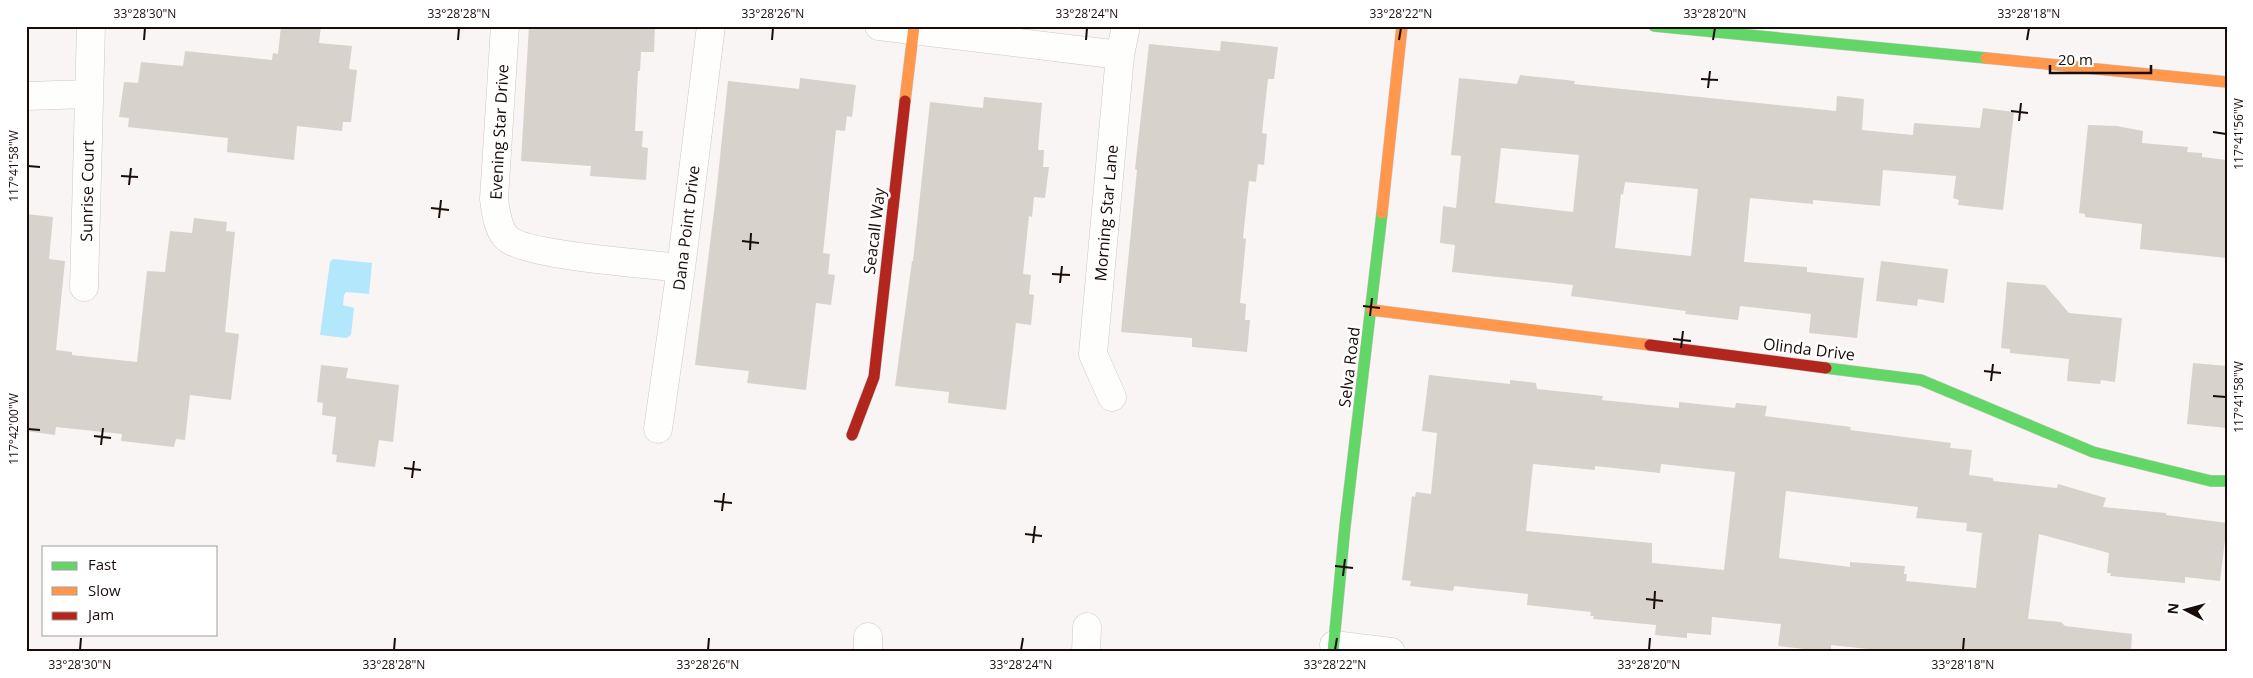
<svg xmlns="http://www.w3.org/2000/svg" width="2253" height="678" font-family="'Open Sans',sans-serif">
	<rect width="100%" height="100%" fill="#f9f5f4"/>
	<path fill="#b2e7fc" d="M 333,259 L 372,263 L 369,294 L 346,292 L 344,295 L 343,305 L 354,308 L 351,335 L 346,338 L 320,335 L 330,262 Z"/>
	<path fill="#d8d2cc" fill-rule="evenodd" d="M 281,26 L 321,26 L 319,43 L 352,46 L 349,69 L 357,70 L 351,122 L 343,122 L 342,131 L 297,126 L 294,160 L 227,152 L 228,138 L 128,127 L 129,118 L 119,117 L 124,82 L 138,83 L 141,62 L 183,66 L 185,51 L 272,60 L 273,53 L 278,54 Z
		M 529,26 L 655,26 L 654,52 L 641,52 L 640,71 L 638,71 L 635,131 L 643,131 L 642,147 L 648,148 L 646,180 L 590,176 L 591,166 L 521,161 Z
		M 1221,41 L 1278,47 L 1274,79 L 1268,79 L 1262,133 L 1267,134 L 1264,165 L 1258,164 L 1256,182 L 1249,181 L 1243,238 L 1246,239 L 1240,303 L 1246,304 L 1245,320 L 1250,320 L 1247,352 L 1192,347 L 1192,338 L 1121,332 L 1137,170 L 1135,169 L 1149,44 L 1220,51 Z
		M 1520,75 L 1575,81 L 1574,84 L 1836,111 L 1837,96 L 1864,99 L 1862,130 L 1913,135 L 1914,123 L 1980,128 L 1983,108 L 2014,112 L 2003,210 L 1958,205 L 1959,200 L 1953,198 L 1956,176 L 1883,170 L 1880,206 L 1813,200 L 1813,204 L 1750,198 L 1744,262 L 1807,267 L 1807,272 L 1864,278 L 1857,338 L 1809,333 L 1811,314 L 1740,306 L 1738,320 L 1685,314 L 1686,311 L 1571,296 L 1573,285 L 1452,272 L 1455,245 L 1440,243 L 1443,206 L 1456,208 L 1461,156 L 1451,155 L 1459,78 L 1517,84 ZM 1501,148 L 1579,155 L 1573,212 L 1495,203 ZM 1625,182 L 1698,189 L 1691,256 L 1615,248 L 1621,194 L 1623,195 Z
		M 800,78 L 856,85 L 852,117 L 847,116 L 845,131 L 836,130 L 823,253 L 830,254 L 828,274 L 835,275 L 831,305 L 816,303 L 806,390 L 747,383 L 749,371 L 695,365 L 716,195 L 728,81 L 799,89 Z
		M 984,97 L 1042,103 L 1038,150 L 1044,150 L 1043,167 L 1049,167 L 1045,198 L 1034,197 L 1032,217 L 1029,216 L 1023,274 L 1031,275 L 1029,294 L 1034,295 L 1031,325 L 1016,323 L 1006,410 L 948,403 L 949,392 L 895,386 L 912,261 L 913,261 L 930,102 L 983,108 Z
		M 2088,125 L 2117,126 L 2143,131 L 2142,143 L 2188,147 L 2187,152 L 2202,153 L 2202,157 L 2227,160 L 2227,258 L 2140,249 L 2142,224 L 2085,217 L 2085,214 L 2079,213 Z
		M 26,214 L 53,217 L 49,259 L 65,261 L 56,350 L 72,352 L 72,355 L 137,362 L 147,271 L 165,272 L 170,231 L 192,233 L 194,218 L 227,222 L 226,231 L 235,232 L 225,332 L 239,334 L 231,400 L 190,395 L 185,440 L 176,439 L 174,447 L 121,441 L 122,434 L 56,427 L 55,435 L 26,431 Z
		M 1881,261 L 1948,269 L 1944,303 L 1918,299 L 1917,306 L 1876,301 Z
		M 2007,282 L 2045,285 L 2069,313 L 2122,318 L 2115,382 L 2101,380 L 2100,384 L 2067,381 L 2069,359 L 2010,353 L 2010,349 L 2001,348 Z
		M 2193,363 L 2227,366 L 2227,428 L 2187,424 Z
		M 321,365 L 348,368 L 346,378 L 399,385 L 393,442 L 379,440 L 375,467 L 336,462 L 337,455 L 332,454 L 336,417 L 322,415 L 323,403 L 317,402 Z
		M 1429,375 L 1510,384 L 1510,380 L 1536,383 L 1537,389 L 1603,396 L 1602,400 L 1679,408 L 1679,402 L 1735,408 L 1736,403 L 1767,406 L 1765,416 L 1851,427 L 1850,430 L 1951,443 L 1950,448 L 1972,450 L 1969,475 L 1993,478 L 1993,481 L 2057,488 L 2058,484 L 2106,498 L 2103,507 L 2166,513 L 2166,515 L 2227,523 L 2220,581 L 2185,577 L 2185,583 L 2110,576 L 2111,573 L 2107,573 L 2109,553 L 2039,534 L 2028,619 L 2061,622 L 2065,626 L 2132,634 L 2131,652 L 1896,652 L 1831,645 L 1831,652 L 1778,646 L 1781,624 L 1712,617 L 1711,635 L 1687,633 L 1687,638 L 1655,635 L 1656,625 L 1593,619 L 1594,616 L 1590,616 L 1591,612 L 1527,605 L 1528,594 L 1454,586 L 1453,591 L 1410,586 L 1411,581 L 1402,580 L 1412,496 L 1415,497 L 1416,492 L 1431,494 L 1437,433 L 1422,431 ZM 1533,464 L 1595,470 L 1595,466 L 1660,473 L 1661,464 L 1735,472 L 1724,570 L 1652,563 L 1652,543 L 1526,531 ZM 1786,491 L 1918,507 L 1916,518 L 1967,523 L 1966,531 L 1982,533 L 1976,588 L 1906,581 L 1907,574 L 1904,574 L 1905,566 L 1850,562 L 1850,567 L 1779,558 Z"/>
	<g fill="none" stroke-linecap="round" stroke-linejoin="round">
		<g stroke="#cfc6c4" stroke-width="29">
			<path id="street" d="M 505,26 L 494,199 C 496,212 497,226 505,236 C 520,256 651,264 681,268
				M 879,26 L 1120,55
				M 26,96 L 89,94
				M 84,287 L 91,26
				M 1112,397 L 1093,354 L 1120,55 L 1126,26
				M 658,429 L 681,268 L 711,26
				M 1334,645 L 1391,652
				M 868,652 L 868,637
				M 1086,652 L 1087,627"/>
		</g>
		<g stroke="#cfc6c4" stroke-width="12">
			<path id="fast" d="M 1654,26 L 1986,58
				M 1826,368 L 1921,380 L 2093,452 L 2211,481 L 2227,481
				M 1333,652 L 1345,526 L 1382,213"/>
		</g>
		<g stroke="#cfc6c4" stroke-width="12">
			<path id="slow" d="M 1986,58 L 2227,82
				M 905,101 L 914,26
				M 1382,213 L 1402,26
				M 1372,310 L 1650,345"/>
		</g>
		<g stroke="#cfc6c4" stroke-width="12">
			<path id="jam" d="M 1650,345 L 1826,368
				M 852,435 L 874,377 L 905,101"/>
		</g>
		<use href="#street" stroke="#fefefd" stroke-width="28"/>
		<use href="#fast" stroke="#63d668" stroke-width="11"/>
		<use href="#slow" stroke="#ff974d" stroke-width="11"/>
		<use href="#jam" stroke="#b3261e" stroke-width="11"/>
	</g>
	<path fill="none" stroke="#190d09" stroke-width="2" d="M 144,40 L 145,28M 458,40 L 459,28M 772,40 L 773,28M 1086,40 L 1087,28M 1399,40 L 1401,28M 1713,40 L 1715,28M 2027,40 L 2029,28M 1701,79 L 1718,80M 1708,88 L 1710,71M 2011,111 L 2028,113M 2019,121 L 2021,103M 2213,132 L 2226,134M 28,166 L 40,167M 121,176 L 138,177M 129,185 L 131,168M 431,208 L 449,210M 439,218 L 441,200M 742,241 L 759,243M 750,250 L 751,233M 1052,274 L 1070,275M 1060,283 L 1062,266M 1363,306 L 1380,308M 1370,316 L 1372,298M 1673,339 L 1691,341M 1681,348 L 1683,331M 1984,371 L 2001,373M 1991,381 L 1993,364M 2213,396 L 2226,397M 28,429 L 40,430M 94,436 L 111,438M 101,445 L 103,428M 404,468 L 421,470M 412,478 L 414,461M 714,501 L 732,503M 722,511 L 724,493M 1025,534 L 1042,536M 1033,543 L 1035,526M 1335,566 L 1353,568M 1343,576 L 1345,559M 1646,599 L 1663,601M 1654,609 L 1655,591M 80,650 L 81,638M 394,650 L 395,638M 708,650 L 709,638M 1021,650 L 1023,638M 1335,650 L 1337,638M 1649,650 L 1650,638M 1963,650 L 1964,638"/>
	<g text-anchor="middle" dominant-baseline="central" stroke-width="5" stroke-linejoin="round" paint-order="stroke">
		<g font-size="16" fill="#190d09" stroke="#fff">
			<text transform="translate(499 132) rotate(-87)">Evening Star Drive</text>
			<text transform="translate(87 191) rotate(-89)">Sunrise Court</text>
			<text transform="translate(1106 213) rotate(-85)">Morning Star Lane</text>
			<text transform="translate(686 228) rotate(-83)">Dana Point Drive</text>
			<text transform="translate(874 231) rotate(-83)">Seacall Way</text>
			<text transform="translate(1809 349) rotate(7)">Olinda Drive</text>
			<text transform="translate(1349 367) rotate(-83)">Selva Road</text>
		</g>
	</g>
	<rect width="2253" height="678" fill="none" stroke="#ffffff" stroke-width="55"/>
	<rect x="42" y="546" width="175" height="90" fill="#ffffff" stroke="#a39e9d"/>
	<rect x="52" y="562" width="25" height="8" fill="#63d668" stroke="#a39e9d"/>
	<text x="88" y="570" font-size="15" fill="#190d09">Fast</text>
	<rect x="52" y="587" width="25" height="8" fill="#ff974d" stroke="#a39e9d"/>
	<text x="88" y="596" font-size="15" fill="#190d09">Slow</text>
	<rect x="52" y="612" width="25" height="8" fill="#b3261e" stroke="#a39e9d"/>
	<text x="88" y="620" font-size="15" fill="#190d09">Jam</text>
	<g transform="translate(2186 610) rotate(276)" stroke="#ffffff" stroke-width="4" paint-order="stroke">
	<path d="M0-4L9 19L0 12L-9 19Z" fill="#190d09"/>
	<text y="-8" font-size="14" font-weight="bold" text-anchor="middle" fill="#190d09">N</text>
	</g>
	<path d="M2050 65v8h101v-8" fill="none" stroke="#190d09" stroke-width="2.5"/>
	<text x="2058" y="65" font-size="15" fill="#190d09" stroke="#ffffff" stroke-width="4" paint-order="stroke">20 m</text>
	<rect x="28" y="28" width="2198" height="622" fill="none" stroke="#190d09" stroke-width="2"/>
	<g font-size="12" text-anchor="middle" fill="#190d09">
		<text x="145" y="18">33°28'30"N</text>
		<text x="459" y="18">33°28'28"N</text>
		<text x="773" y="18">33°28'26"N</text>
		<text x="1087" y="18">33°28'24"N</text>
		<text x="1401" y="18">33°28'22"N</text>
		<text x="1715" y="18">33°28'20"N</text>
		<text x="2029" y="18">33°28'18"N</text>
		<text transform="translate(2239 134) rotate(-90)" y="4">117°41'56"W</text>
		<text transform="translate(14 166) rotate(-90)" y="4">117°41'58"W</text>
		<text transform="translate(2239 397) rotate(-90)" y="4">117°41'58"W</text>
		<text transform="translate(14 429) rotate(-90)" y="4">117°42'00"W</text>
		<text x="80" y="669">33°28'30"N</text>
		<text x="394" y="669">33°28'28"N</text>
		<text x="708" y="669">33°28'26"N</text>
		<text x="1021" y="669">33°28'24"N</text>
		<text x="1335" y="669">33°28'22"N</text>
		<text x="1649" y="669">33°28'20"N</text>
		<text x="1963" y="669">33°28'18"N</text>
	</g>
</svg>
